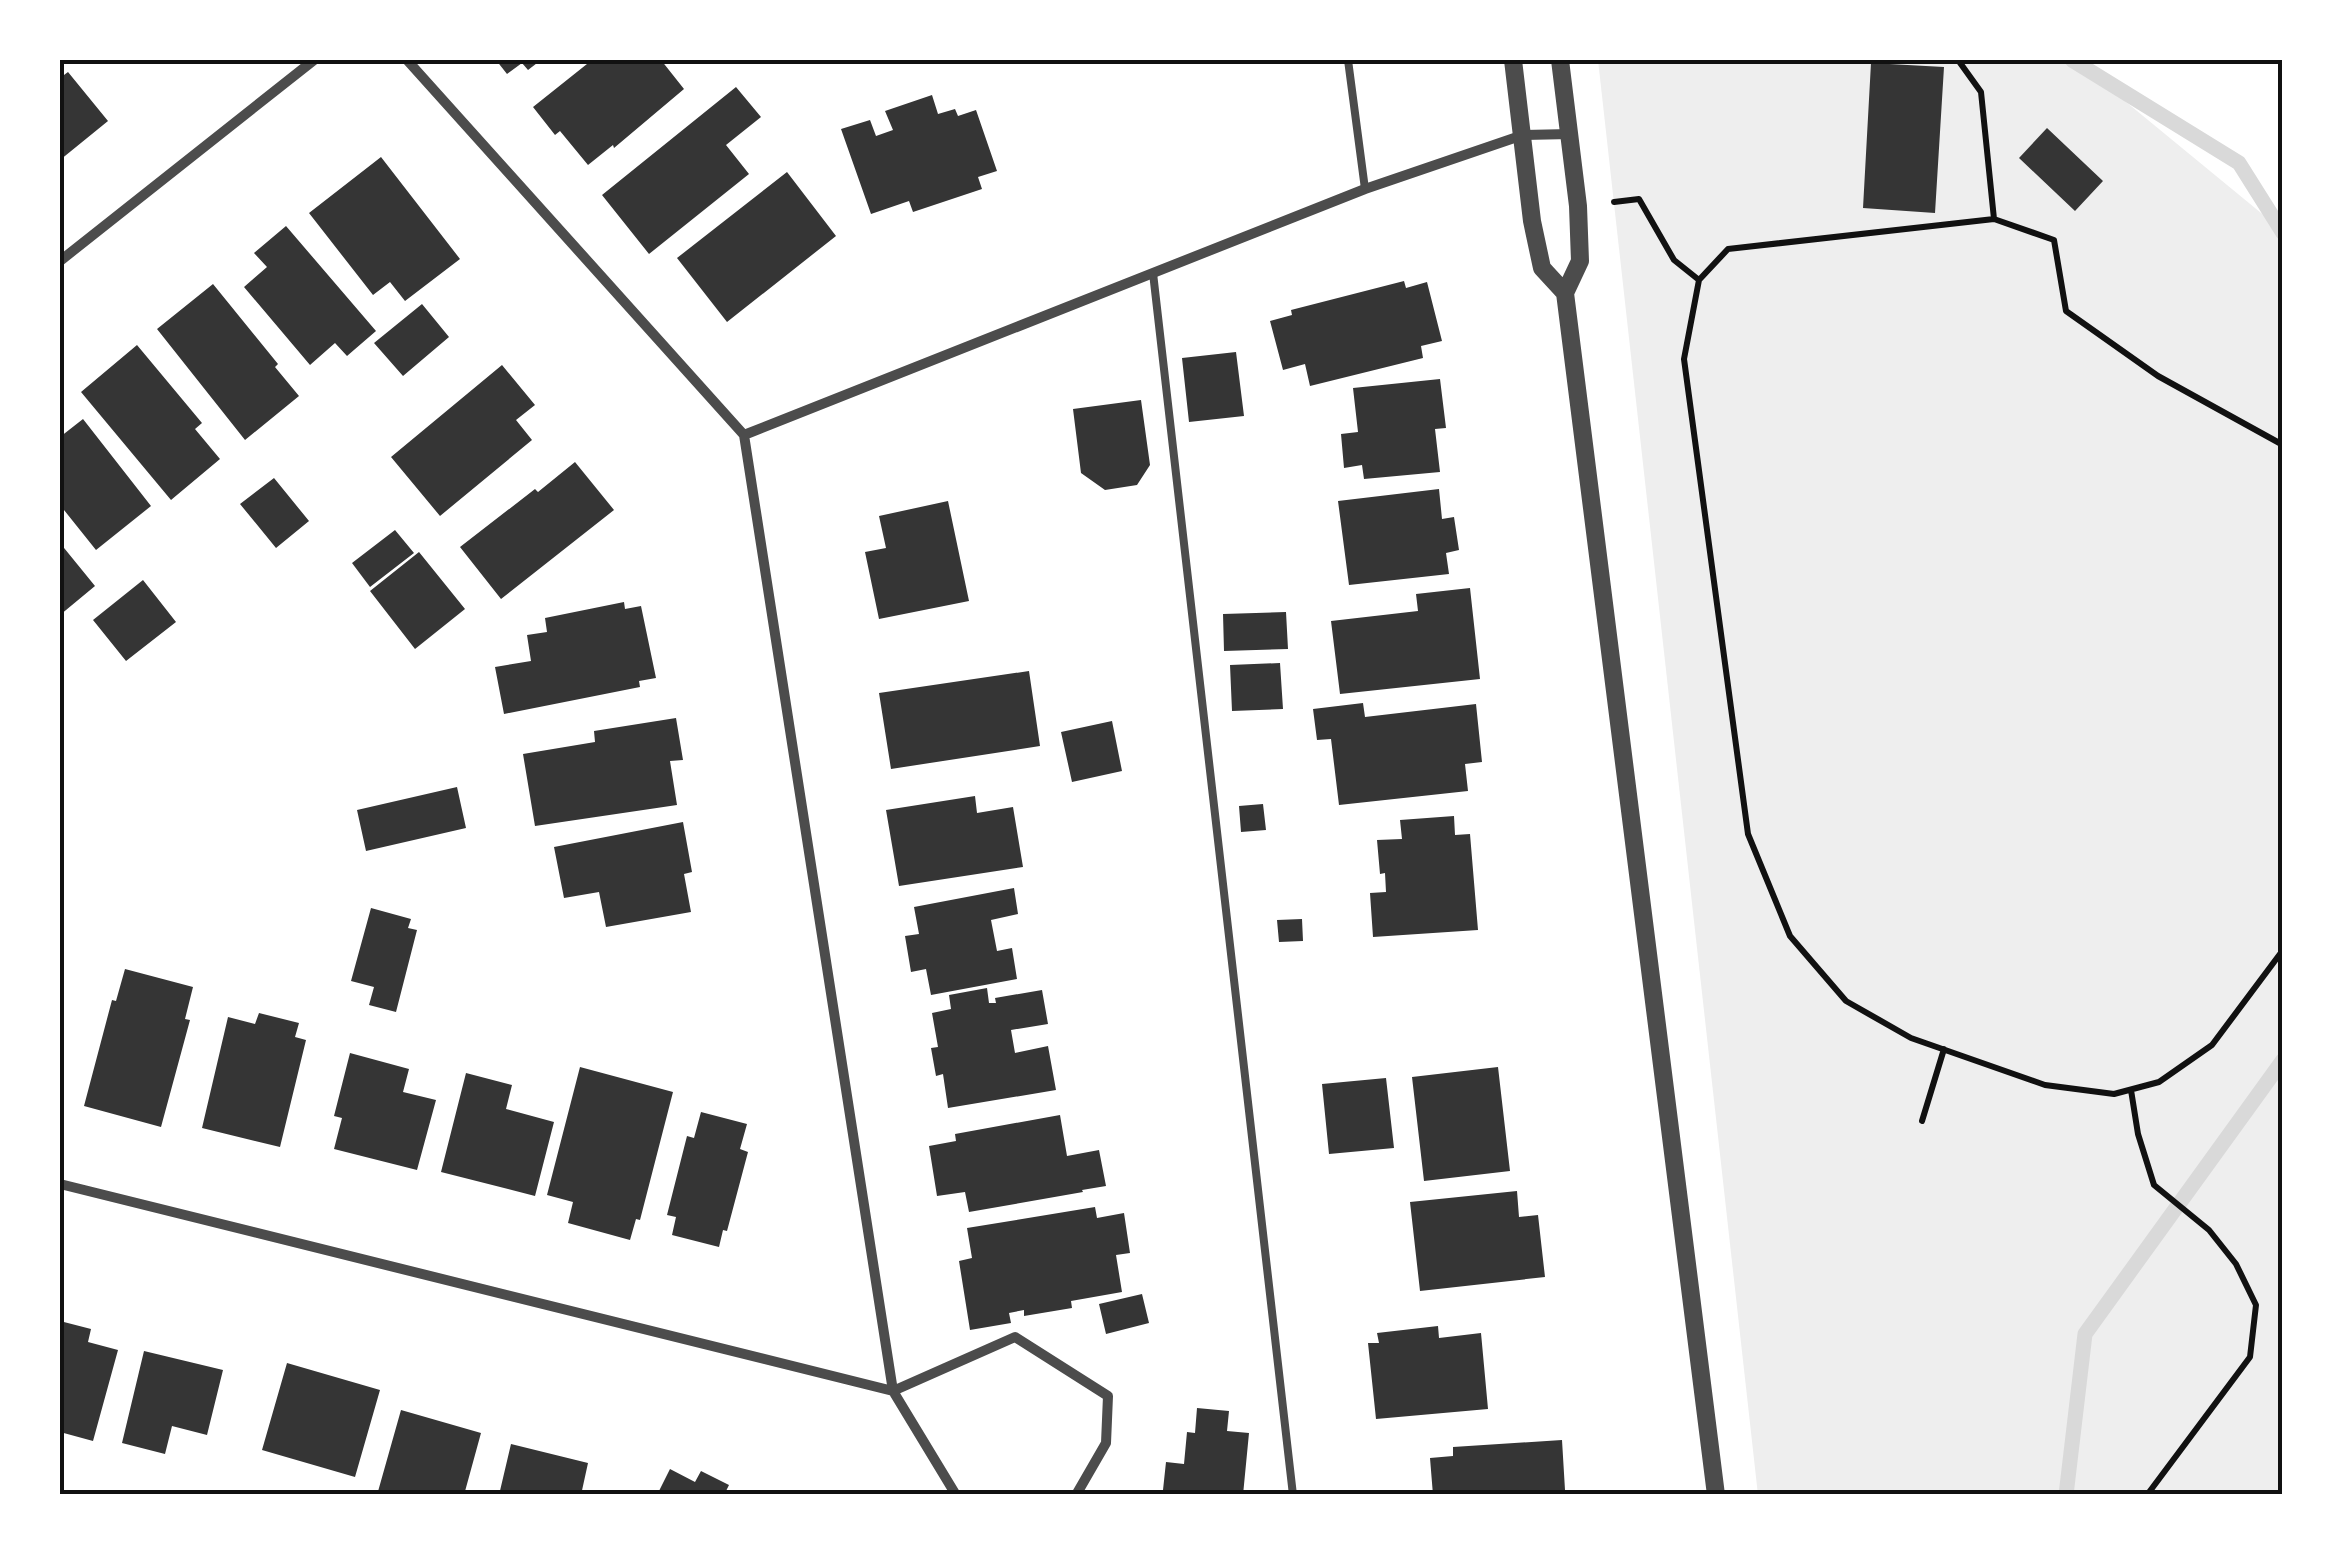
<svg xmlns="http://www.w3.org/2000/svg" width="2343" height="1555" font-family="'Playfair Display',serif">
	<rect width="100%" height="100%" fill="#fff"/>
	<path fill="#eee" d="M 1598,60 L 2075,60 L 2283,231 L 2283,1495 L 1758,1495 Z"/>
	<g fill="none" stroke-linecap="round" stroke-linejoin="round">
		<path stroke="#d9d9d9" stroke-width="15" d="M 2072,60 L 2239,163 L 2283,233
			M 2066,1495 L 2085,1334 L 2283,1060"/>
	</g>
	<path fill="#353535" d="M 496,60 L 541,60 L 528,70 L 522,63 L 507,74 Z
		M 592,60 L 661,60 L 684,89 L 614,148 L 613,145 L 588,165 L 560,131 L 555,135 L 533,107 Z
		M 1871,63 L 1944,67 L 1935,213 L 1863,208 Z
		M 68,72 L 108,121 L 60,160 L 60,78 Z
		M 736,87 L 761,117 L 726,145 L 749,174 L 649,254 L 602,195 Z
		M 932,95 L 938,114 L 955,109 L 958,116 L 976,110 L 997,171 L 978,177 L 982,189 L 913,212 L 909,201 L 871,214 L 841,129 L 870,120 L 876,136 L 893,130 L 885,111 Z
		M 2047,128 L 2103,181 L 2075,211 L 2019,158 Z
		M 381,157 L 460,259 L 405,301 L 390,282 L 373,295 L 309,213 Z
		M 787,172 L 836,236 L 727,322 L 677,258 Z
		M 286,226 L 376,331 L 347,356 L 335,343 L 310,365 L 244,287 L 267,267 L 254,253 Z
		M 1404,281 L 1406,288 L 1427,282 L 1442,341 L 1421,346 L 1423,358 L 1310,386 L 1305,364 L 1283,370 L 1270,321 L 1292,315 L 1291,310 Z
		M 213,284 L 278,364 L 275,367 L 299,396 L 245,440 L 157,329 Z
		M 422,304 L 449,337 L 403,376 L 374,343 Z
		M 137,345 L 202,423 L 195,429 L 220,459 L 171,500 L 81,392 Z
		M 1236,352 L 1244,416 L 1189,422 L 1182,358 Z
		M 502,365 L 535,405 L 516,420 L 532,440 L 440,516 L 391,457 Z
		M 1440,379 L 1446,428 L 1435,429 L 1440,472 L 1364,479 L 1362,465 L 1344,468 L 1341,434 L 1358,432 L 1353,388 Z
		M 1141,400 L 1150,465 L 1137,485 L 1105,490 L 1081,473 L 1073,409 Z
		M 83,419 L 151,506 L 96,550 L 60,505 L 60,437 Z
		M 575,462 L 614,510 L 501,599 L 460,547 L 535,489 L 538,492 Z
		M 274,478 L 309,521 L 276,548 L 240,504 Z
		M 1439,489 L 1442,519 L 1454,517 L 1459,550 L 1446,553 L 1449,574 L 1349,585 L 1338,501 Z
		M 948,501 L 969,601 L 879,619 L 865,552 L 886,548 L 879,516 Z
		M 395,530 L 414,553 L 370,587 L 352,563 Z
		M 60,543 L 95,586 L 60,615 Z
		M 419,552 L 465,609 L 415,649 L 370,591 Z
		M 143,580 L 176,622 L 126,661 L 93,620 Z
		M 1470,588 L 1480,679 L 1340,694 L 1331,621 L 1418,611 L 1416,594 Z
		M 624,602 L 625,609 L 641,606 L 656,678 L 639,681 L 640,687 L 504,714 L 495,667 L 531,661 L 527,635 L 547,632 L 545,618 Z
		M 1286,612 L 1288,649 L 1224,651 L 1223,614 Z
		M 1280,663 L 1283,709 L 1232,711 L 1230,665 Z
		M 1029,671 L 1040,746 L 891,769 L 879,693 Z
		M 1363,703 L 1365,717 L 1476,704 L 1482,762 L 1465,764 L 1468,791 L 1339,805 L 1331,739 L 1317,740 L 1313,709 Z
		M 676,718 L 683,760 L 670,761 L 677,805 L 535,826 L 523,754 L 595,742 L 594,731 Z
		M 1112,721 L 1122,771 L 1072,782 L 1061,732 Z
		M 457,787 L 466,828 L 366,851 L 357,810 Z
		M 975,796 L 977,813 L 1013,807 L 1023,867 L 899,886 L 886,810 Z
		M 1263,804 L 1266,830 L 1241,832 L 1239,806 Z
		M 1454,816 L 1455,835 L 1470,834 L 1478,930 L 1373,937 L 1370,893 L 1386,892 L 1385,873 L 1380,874 L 1377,840 L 1402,839 L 1400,820 Z
		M 683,822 L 692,872 L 684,874 L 691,912 L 606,927 L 599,892 L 564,898 L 554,847 Z
		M 1014,888 L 1018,914 L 991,920 L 997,951 L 1012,948 L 1017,979 L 931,995 L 926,969 L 911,972 L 905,936 L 919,934 L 914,907 Z
		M 371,908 L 411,919 L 408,928 L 417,930 L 396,1012 L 369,1005 L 374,987 L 351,981 Z
		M 1302,919 L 1303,941 L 1279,942 L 1277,920 Z
		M 125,969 L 193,987 L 185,1019 L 190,1020 L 161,1127 L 84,1106 L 112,1000 L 116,1001 Z
		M 987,988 L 989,1003 L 996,1003 L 995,998 L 1042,990 L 1048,1024 L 1011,1030 L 1015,1053 L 1048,1046 L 1056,1090 L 948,1108 L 943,1074 L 936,1076 L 931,1048 L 938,1047 L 932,1013 L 951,1009 L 949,995 Z
		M 259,1013 L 299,1023 L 295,1037 L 306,1040 L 280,1147 L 202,1128 L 228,1017 L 255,1024 Z
		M 350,1053 L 409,1069 L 403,1092 L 436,1100 L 417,1170 L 334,1149 L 342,1118 L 334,1116 Z
		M 580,1067 L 673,1092 L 640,1220 L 636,1219 L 630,1240 L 568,1223 L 573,1202 L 547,1195 Z
		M 1498,1067 L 1510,1171 L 1424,1181 L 1412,1077 Z
		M 466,1073 L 512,1085 L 506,1109 L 554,1122 L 535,1196 L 441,1172 Z
		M 1386,1078 L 1394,1148 L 1329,1154 L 1322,1084 Z
		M 701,1112 L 747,1124 L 740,1149 L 748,1152 L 727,1231 L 723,1230 L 719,1247 L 672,1235 L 676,1217 L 667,1215 L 687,1136 L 694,1138 Z
		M 1060,1115 L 1067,1156 L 1099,1150 L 1106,1186 L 1082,1190 L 1083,1192 L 969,1212 L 965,1192 L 937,1196 L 929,1146 L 956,1141 L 955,1134 Z
		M 1517,1191 L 1519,1217 L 1538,1215 L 1545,1277 L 1420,1291 L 1410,1202 Z
		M 1095,1207 L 1097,1218 L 1124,1213 L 1130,1253 L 1116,1255 L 1122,1292 L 1071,1301 L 1072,1308 L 1024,1316 L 1024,1310 L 1009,1313 L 1011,1323 L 970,1330 L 959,1261 L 972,1258 L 967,1228 Z
		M 1142,1294 L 1149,1323 L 1106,1334 L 1099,1304 Z
		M 60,1321 L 91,1329 L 88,1342 L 118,1350 L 93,1441 L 60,1432 Z
		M 1438,1326 L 1439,1338 L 1481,1333 L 1488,1409 L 1376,1419 L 1368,1343 L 1379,1343 L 1377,1333 Z
		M 144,1351 L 223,1370 L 207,1435 L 172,1426 L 165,1454 L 122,1443 Z
		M 287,1363 L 380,1390 L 355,1477 L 262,1450 Z
		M 1197,1408 L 1229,1411 L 1227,1431 L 1249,1433 L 1243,1495 L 1181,1495 L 1181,1492 L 1163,1490 L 1166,1462 L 1184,1464 L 1187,1432 L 1195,1433 Z
		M 401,1410 L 481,1433 L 464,1495 L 377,1495 Z
		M 1562,1440 L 1565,1490 L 1539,1492 L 1539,1495 L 1433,1495 L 1430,1458 L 1453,1456 L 1453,1447 Z
		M 511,1444 L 588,1463 L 581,1495 L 499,1495 Z
		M 670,1469 L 695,1482 L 701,1471 L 729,1485 L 724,1495 L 657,1495 Z"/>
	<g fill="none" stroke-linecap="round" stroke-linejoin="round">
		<path stroke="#111" stroke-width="6" d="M 1958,60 L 1981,92 L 1994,219
			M 1614,202 L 1639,199 L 1674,260 L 1699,280
			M 2283,445 L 2158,376 L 2066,311 L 2054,240 L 1994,219 L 1728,249 L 1699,280 L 1684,359 L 1748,834 L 1790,936 L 1846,1001 L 1911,1038 L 2045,1085 L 2114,1094 L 2159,1082 L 2212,1045 L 2283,950
			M 2131,1090 L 2138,1134 L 2154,1185 L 2209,1230 L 2236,1264 L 2256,1305 L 2250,1357 L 2147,1495
			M 1922,1121 L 1944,1049"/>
		<path stroke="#4c4c4c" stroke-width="8" d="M 1348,60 L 1365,189
			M 1153,273 L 1293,1495"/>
		<path stroke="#4c4c4c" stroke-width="10" d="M 407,60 L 744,435 L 1365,189 L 1523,135 L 1570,134
			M 60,261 L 314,60
			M 744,435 L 893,1391 L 956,1495
			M 60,1184 L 893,1391 L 1015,1337 L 1108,1396 L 1106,1443 L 1076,1495"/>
		<path stroke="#4c4c4c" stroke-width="18" d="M 1513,60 L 1532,221 L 1542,268 L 1565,293
			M 1560,60 L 1578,206 L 1580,261 L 1565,293 L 1716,1495"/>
	</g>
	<rect width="2343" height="1555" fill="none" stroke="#ffffff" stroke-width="125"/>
	<rect x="62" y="62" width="2218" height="1430" fill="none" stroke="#111" stroke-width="4"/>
</svg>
